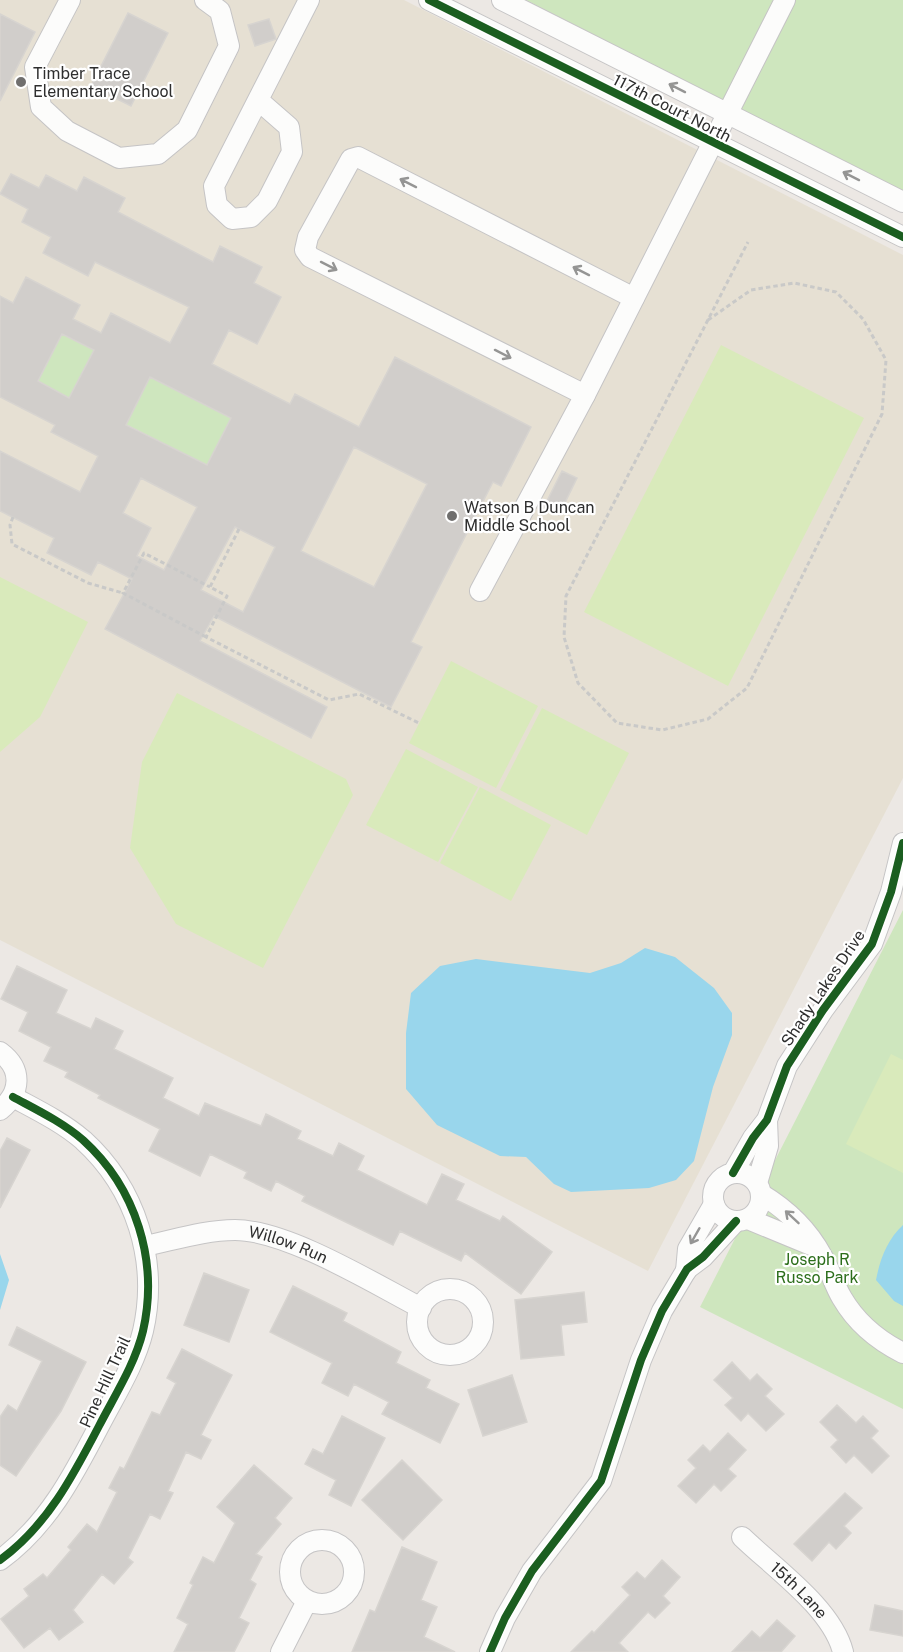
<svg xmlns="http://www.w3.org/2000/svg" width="903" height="1652" font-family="'Public Sans',sans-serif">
	<rect width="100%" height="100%" fill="#ece8e4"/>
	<path fill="#e6e0d3" d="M 0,0 L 404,0 L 903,255 L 903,778 L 648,1271 L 0,940 Z"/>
	<path fill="#cee6be" d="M 526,0 L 903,0 L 903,193 Z
		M 62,334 L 94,350 L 69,398 L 38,381 Z
		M 124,364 L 231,418 L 207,465 L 100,411 Z
		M 903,910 L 903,1409 L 700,1307 Z"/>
	<path fill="#d9eabb" d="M 721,345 L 864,418 L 728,686 L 584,612 Z
		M 0,577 L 88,622 L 40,717 L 0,752 Z
		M 451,661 L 538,706 L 496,788 L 409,743 Z
		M 177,693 L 346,779 L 353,795 L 263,968 L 176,924 L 130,848 L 142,762 Z
		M 542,708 L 629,753 L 587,835 L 500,790 Z
		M 406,749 L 478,787 L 438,862 L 366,825 Z
		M 480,787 L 551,825 L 511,901 L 440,863 Z
		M 891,1054 L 903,1060 L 903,1173 L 846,1144 Z"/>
	<path fill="#99d6ec" d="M 645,948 L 675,957 L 714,988 L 732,1013 L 732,1035 L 713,1087 L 694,1161 L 676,1180 L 649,1188 L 571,1192 L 554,1184 L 526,1157 L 500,1156 L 437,1125 L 406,1089 L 406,1033 L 411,993 L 440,966 L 476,959 L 590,973 L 621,963 Z
		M 903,1225 L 903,1306 L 894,1301 L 876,1280 C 880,1259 887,1240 903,1225 Z
		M 0,1254 L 9,1280 L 0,1310 Z"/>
	<path fill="#d1cecb" stroke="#d7d4d0" stroke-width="1.5" fill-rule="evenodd" d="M 128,13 L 168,33 L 131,106 L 91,86 Z
		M 0,14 L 35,32 L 0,101 Z
		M 269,19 L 276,39 L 255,46 L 248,25 Z
		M 11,174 L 39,188 L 46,175 L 77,191 L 84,177 L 125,198 L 118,212 L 213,262 L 220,246 L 262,267 L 254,283 L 281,297 L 257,344 L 229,330 L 212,364 L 290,404 L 295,394 L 359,427 L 395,357 L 531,427 L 501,486 L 493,482 L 411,642 L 422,647 L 391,707 L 214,616 L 200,641 L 327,707 L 311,738 L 105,629 L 132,579 L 98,562 L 91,575 L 47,553 L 54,538 L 0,511 L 0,451 L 80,492 L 98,456 L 51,432 L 55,425 L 0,397 L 0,296 L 13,303 L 26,277 L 80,305 L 73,319 L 101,333 L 111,313 L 170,343 L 189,307 L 95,262 L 88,276 L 43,253 L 51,237 L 22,222 L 28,209 L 0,194 ZM 62,334 L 94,350 L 69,398 L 38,381 ZM 150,377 L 231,418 L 207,465 L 126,425 ZM 354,447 L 427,484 L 374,587 L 301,551 ZM 141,478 L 197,507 L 164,570 L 137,556 L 151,528 L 123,513 ZM 235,527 L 275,547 L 243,612 L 201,590 Z
		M 562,471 L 577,478 L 559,515 L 544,507 Z
		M 17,966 L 67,990 L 56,1013 L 91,1029 L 96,1018 L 123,1031 L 114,1049 L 173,1078 L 163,1098 L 199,1116 L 205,1103 L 261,1126 L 266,1114 L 301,1131 L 297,1139 L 333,1156 L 339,1143 L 364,1156 L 357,1170 L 427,1205 L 442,1174 L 464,1184 L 456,1200 L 500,1221 L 503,1216 L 552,1252 L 521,1294 L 465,1253 L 461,1261 L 400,1231 L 393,1245 L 302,1201 L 305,1196 L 276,1181 L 271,1191 L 244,1178 L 247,1172 L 210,1154 L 200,1176 L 149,1151 L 160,1129 L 98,1098 L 100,1095 L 65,1077 L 68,1072 L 44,1061 L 51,1047 L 19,1031 L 28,1012 L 1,999 Z
		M 7,1138 L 30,1150 L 0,1208 L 0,1151 Z
		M 204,1273 L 249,1290 L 229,1342 L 184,1325 Z
		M 293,1286 L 347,1313 L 343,1321 L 401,1352 L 396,1363 L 430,1380 L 426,1388 L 459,1404 L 440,1443 L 382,1414 L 389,1402 L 354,1384 L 348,1396 L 322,1383 L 332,1363 L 270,1332 Z
		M 584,1292 L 587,1322 L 561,1325 L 564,1355 L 521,1359 L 515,1300 Z
		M 17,1327 L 86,1362 L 61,1411 L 16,1476 L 0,1465 L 0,1417 L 8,1405 L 17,1411 L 42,1361 L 9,1345 Z
		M 182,1349 L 232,1375 L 201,1435 L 211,1440 L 201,1459 L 186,1452 L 168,1491 L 173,1493 L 160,1519 L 150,1514 L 128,1558 L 133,1562 L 114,1584 L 102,1574 L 73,1610 L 83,1622 L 59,1640 L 50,1628 L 24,1648 L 1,1619 L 29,1596 L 24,1589 L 43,1574 L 47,1578 L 71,1550 L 68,1547 L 87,1524 L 97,1532 L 117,1492 L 109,1488 L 120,1467 L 124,1469 L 152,1412 L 160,1415 L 176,1383 L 167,1378 Z
		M 732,1362 L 750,1381 L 757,1374 L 772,1389 L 765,1396 L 784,1414 L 766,1431 L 748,1413 L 741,1421 L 725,1405 L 733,1398 L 714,1380 Z
		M 512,1375 L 527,1422 L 483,1436 L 468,1390 Z
		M 837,1405 L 856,1423 L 863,1416 L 878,1431 L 871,1438 L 889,1456 L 872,1473 L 854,1455 L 846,1463 L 831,1447 L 838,1440 L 820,1422 Z
		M 342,1416 L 385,1438 L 351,1506 L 329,1495 L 336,1480 L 305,1464 L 313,1449 L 323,1454 Z
		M 728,1433 L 746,1450 L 728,1469 L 736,1476 L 721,1491 L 714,1484 L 696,1503 L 678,1486 L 696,1468 L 688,1460 L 703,1445 L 710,1452 Z
		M 402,1460 L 442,1500 L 403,1540 L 362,1500 Z
		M 254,1465 L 292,1498 L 275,1518 L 281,1524 L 256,1554 L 262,1557 L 250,1580 L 256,1584 L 239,1618 L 249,1623 L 234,1652 L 174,1652 L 188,1624 L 177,1618 L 193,1585 L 190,1583 L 203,1557 L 214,1563 L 235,1523 L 217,1507 Z
		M 845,1493 L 862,1508 L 844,1526 L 851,1533 L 836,1549 L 829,1542 L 812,1561 L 794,1544 Z
		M 402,1547 L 437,1562 L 421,1600 L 437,1607 L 424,1637 L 455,1652 L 352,1652 L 370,1610 L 375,1612 Z
		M 662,1560 L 680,1577 L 663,1596 L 670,1603 L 655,1618 L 648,1612 L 619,1643 L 628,1652 L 571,1652 L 592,1631 L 594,1633 L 630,1595 L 622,1587 L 637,1572 L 645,1579 Z
		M 875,1605 L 903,1611 L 903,1636 L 870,1630 Z
		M 777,1620 L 795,1636 L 781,1652 L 732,1652 L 752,1631 L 760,1638 Z"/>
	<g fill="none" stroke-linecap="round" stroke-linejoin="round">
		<g stroke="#c5c4c5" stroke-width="22">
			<g id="minor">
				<path d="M 70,0 L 35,67 L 41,107 L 67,131 L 119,158 L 158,154 L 187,130 L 229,46 L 220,11 L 205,0"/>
				<path d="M 429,0 L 903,237"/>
				<path d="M 502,0 L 903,202"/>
				<path d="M 258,100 L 289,127 L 292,152 L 267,201 L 251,217 L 232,219 L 217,205 L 214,186 L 309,0"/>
				<path d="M 585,395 L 310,257 L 305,250 L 308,237 L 351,159 L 358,157 L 634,298"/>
				<path d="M 480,591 L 585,395 L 785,0"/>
				<path d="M 0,1052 C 23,1069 21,1093 0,1110"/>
				<circle cx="737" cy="1197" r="24"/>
				<path d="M 733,1173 L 753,1138 L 767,1120 L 787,1066 L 823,1010 L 872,944 L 891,892 L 903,843"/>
				<path d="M 757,1183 L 768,1146 L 767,1120"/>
				<path d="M 761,1194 C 786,1209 808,1230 822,1256 C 830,1269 834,1285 842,1298 C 856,1322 879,1341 903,1353"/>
				<path d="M 748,1219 L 816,1247"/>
				<path id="s1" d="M 145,1246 C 174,1240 205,1230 235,1230 C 287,1230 373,1283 421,1308"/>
				<path d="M 686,1271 L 688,1249 L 714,1204"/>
				<circle cx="450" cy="1322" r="33"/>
				<path id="s2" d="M 742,1537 C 774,1568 832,1608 843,1652"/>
				<circle cx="322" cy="1572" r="32"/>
				<path d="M 0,1560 C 47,1526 73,1476 99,1426 C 115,1395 135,1364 143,1331 C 159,1261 136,1188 83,1140 C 62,1122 37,1110 13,1097"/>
				<path d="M 281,1652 L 307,1601"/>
				<path d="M 490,1652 L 505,1618 L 532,1571 L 601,1481 L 641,1360 L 662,1311 L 687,1269 L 703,1257 L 736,1221"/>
			</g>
		</g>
		<path stroke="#c9c9c8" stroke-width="3" stroke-dasharray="4.5 3" stroke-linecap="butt" d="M 708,320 L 751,290 L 794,283 L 836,292 L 863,319 L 886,360 L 882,414 L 747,688 L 708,719 L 662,730 L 617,723 L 578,683 L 564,637 L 566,596 L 748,242
			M 13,517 L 10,525 L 12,544 L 88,583 L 123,593
			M 239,529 L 210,587 L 227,596 L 206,637 L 329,700 L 359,694 L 419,723
			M 206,637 L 123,593 L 144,553 L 210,587"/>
		<use href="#minor" stroke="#fcfcfb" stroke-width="20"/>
		<g stroke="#fff" stroke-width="11">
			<path id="cycleway" d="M 429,0 L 903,237
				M 733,1173 L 753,1138 L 767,1120 L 787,1066 L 823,1010 L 872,944 L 891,892 L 903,843
				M 0,1560 C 47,1526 73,1476 99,1426 C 115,1395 135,1364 143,1331 C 159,1261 136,1188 83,1140 C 62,1122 37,1110 13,1097
				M 490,1652 L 505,1618 L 532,1571 L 601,1481 L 641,1360 L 662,1311 L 687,1269 L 703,1257 L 736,1221"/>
		</g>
		<use href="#cycleway" stroke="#1b5e20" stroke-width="8"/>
	</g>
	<defs><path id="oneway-shaft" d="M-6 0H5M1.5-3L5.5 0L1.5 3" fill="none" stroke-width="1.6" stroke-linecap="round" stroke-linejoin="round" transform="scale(1.5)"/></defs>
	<g stroke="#959594">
		<use href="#oneway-shaft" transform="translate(677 88) rotate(-153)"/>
		<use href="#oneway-shaft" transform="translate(851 176) rotate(-153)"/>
		<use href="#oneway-shaft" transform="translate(408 183) rotate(-153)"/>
		<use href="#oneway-shaft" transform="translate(329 266) rotate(27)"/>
		<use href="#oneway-shaft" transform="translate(581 271) rotate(-153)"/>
		<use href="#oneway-shaft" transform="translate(503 354) rotate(27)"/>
		<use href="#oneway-shaft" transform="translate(792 1217) rotate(-137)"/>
		<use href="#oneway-shaft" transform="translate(695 1236) rotate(120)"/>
	</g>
	<g fill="#706f6e" stroke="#fff" stroke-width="2">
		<circle cx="21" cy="82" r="6"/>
		<circle cx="452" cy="516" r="6"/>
	</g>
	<g text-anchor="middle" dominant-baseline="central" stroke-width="4.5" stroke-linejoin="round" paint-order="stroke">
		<g font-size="16" fill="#2e2e2e" stroke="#fff" text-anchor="start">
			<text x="33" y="73">Timber Trace<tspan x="33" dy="18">Elementary School</tspan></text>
			<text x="464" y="507">Watson B Duncan<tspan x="464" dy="18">Middle School</tspan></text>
		</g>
		<g font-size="16" fill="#2e2e2e" stroke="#fff">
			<text transform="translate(672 108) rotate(27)">117th Court North</text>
			<text transform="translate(823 988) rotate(-56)">Shady Lakes Drive</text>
			<text stroke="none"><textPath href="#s1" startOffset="147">Willow Run</textPath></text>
			<text transform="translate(105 1382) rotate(-65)">Pine Hill Trail</text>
			<text stroke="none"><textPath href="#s2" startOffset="78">15th Lane</textPath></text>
		</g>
		<g font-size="16" fill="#2c6e1b" stroke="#fff">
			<text x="817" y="1259">Joseph R<tspan x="817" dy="18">Russo Park</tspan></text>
		</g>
	</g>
</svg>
